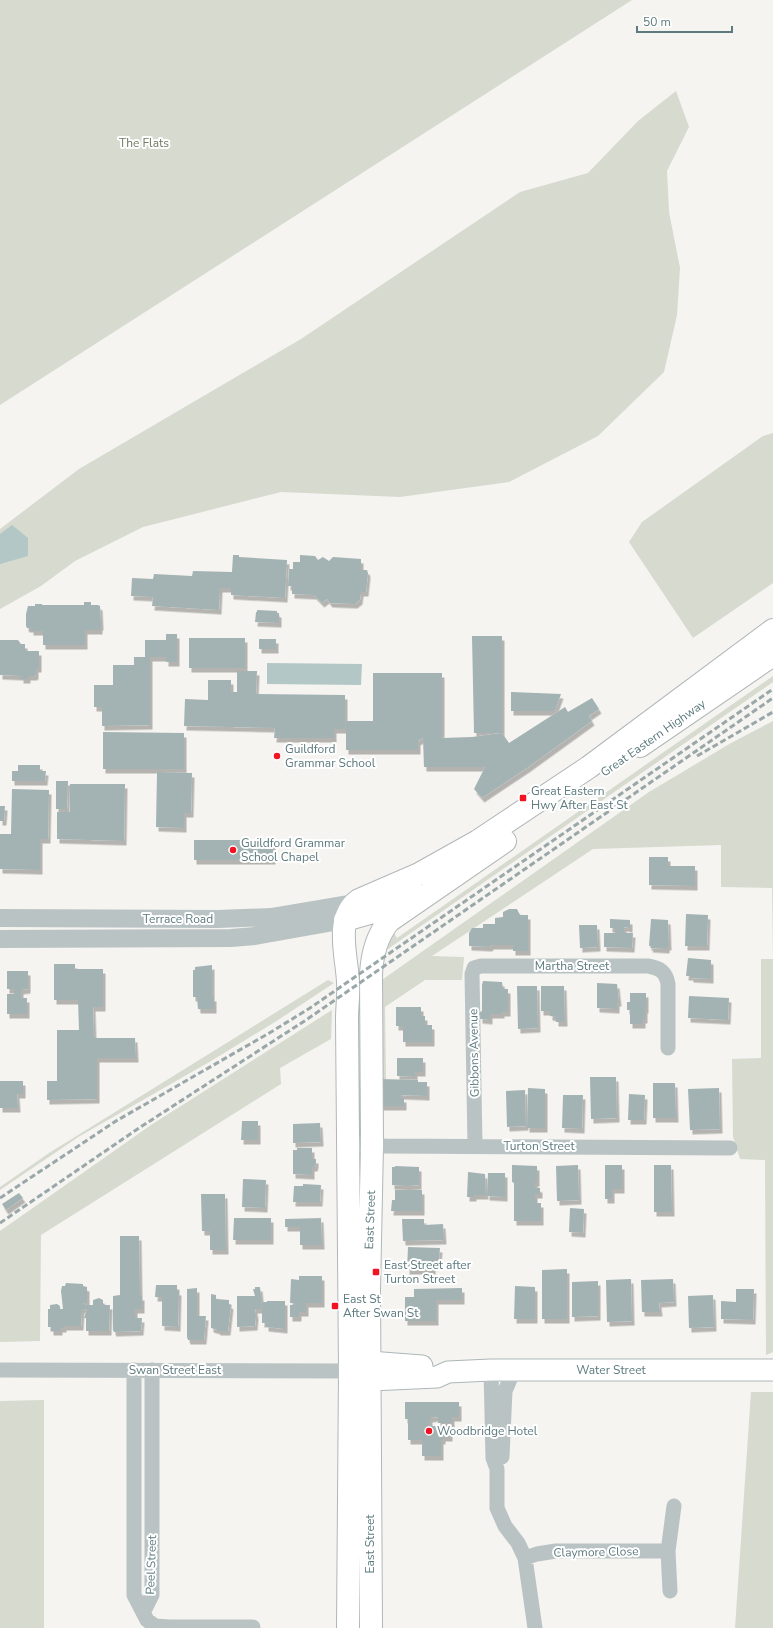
<svg xmlns="http://www.w3.org/2000/svg" width="773" height="1628" font-family="'Nunito Sans',sans-serif">
	<defs>
		<filter id="shadow"><feDropShadow dx="2.5" dy="4.5" stdDeviation="0" flood-color="#0004"/></filter>
	</defs>
	<rect width="100%" height="100%" fill="#f5f4f0"/>
	<path fill="#d6dacf" d="M 0,0 L 632,0 L 0,405 Z
		M 676,91 L 689,127 L 667,171 L 669,212 L 680,268 L 677,315 L 664,372 L 598,436 L 509,482 L 400,497 L 281,492 L 143,527 L 75,561 L 41,586 L 0,609 L 0,529 L 79,469 L 301,339 L 520,192 L 588,173 L 638,121 Z
		M 773,433 L 773,583 L 693,638 L 629,542 L 642,522 L 763,436 Z
		M 773,676 L 773,682 L 385,951 L 394,933 L 397,938 Z
		M 773,721 L 773,1352 L 766,1355 L 765,1160 L 740,1159 L 733,1137 L 732,1059 L 761,1058 L 761,959 L 773,959 L 772,888 L 721,887 L 721,845 L 593,849 L 432,956 L 464,957 L 462,980 L 425,980 L 385,1007 L 386,1079 L 380,1079 L 379,982 L 649,792 L 731,743 Z
		M 328,980 L 334,983 L 275,1022 L 211,1061 L 80,1136 L 0,1190 L 0,1187 L 49,1153 Z
		M 332,1010 L 331,1039 L 280,1068 L 281,1084 L 41,1235 L 40,1341 L 0,1342 L 0,1231 L 151,1125 Z
		M 751,1392 L 773,1392 L 773,1628 L 735,1628 Z
		M 44,1400 L 44,1628 L 0,1628 L 0,1401 Z"/>
	<path fill="#b2c7c6" d="M 12,525 L 28,538 L 28,556 L 0,564 L 0,534 Z
		M 267,663 L 362,664 L 361,685 L 267,684 Z"/>
	<path fill="#a3b2b3" filter="url(#shadow)" d="M 233,555 L 239,555 L 239,557 L 287,560 L 285,598 L 231,595 L 231,588 L 220,588 L 219,610 L 152,606 L 153,597 L 131,596 L 132,578 L 153,579 L 154,574 L 192,576 L 193,571 L 232,572 Z
		M 300,555 L 315,556 L 318,560 L 323,557 L 329,561 L 333,557 L 361,559 L 361,570 L 367,570 L 368,573 L 366,592 L 361,592 L 360,600 L 355,604 L 330,603 L 327,599 L 322,603 L 314,595 L 292,594 L 292,586 L 288,586 L 289,569 L 293,569 L 293,562 L 300,562 Z
		M 84,602 L 91,602 L 91,605 L 98,605 L 100,606 L 101,626 L 100,626 L 100,630 L 85,630 L 85,645 L 43,645 L 43,631 L 31,631 L 31,628 L 27,628 L 26,626 L 26,614 L 28,606 L 35,606 L 35,604 L 42,604 L 42,605 L 84,605 Z
		M 257,610 L 277,611 L 277,613 L 279,613 L 279,623 L 255,622 L 256,612 L 257,612 Z
		M 166,634 L 177,634 L 177,662 L 166,662 L 166,657 L 150,657 L 150,725 L 102,726 L 102,707 L 94,707 L 94,685 L 113,685 L 113,665 L 134,665 L 134,657 L 145,657 L 145,640 L 166,640 Z
		M 472,636 L 502,636 L 502,733 L 474,733 Z
		M 189,638 L 245,638 L 245,668 L 189,668 Z
		M 259,639 L 276,639 L 276,649 L 259,649 Z
		M 0,640 L 18,640 L 21,644 L 25,644 L 25,651 L 39,651 L 39,668 L 36,668 L 36,675 L 34,676 L 28,676 L 28,679 L 21,679 L 21,676 L 0,675 Z
		M 237,671 L 257,671 L 256,694 L 345,695 L 345,729 L 334,729 L 334,738 L 274,738 L 275,728 L 184,726 L 185,699 L 208,700 L 208,680 L 231,680 L 231,692 L 237,692 Z
		M 373,673 L 442,673 L 442,738 L 472,737 L 502,733 L 509,743 L 565,707 L 568,712 L 592,698 L 599,709 L 589,716 L 592,721 L 527,768 L 482,798 L 474,789 L 485,767 L 424,767 L 423,738 L 418,741 L 418,750 L 346,750 L 346,721 L 373,721 Z
		M 511,692 L 561,694 L 555,711 L 511,711 Z
		M 103,732 L 184,733 L 184,769 L 103,769 Z
		M 18,765 L 40,765 L 40,771 L 46,771 L 45,781 L 12,781 L 12,771 L 18,771 Z
		M 157,772 L 192,773 L 191,813 L 184,813 L 184,828 L 156,827 Z
		M 56,781 L 68,781 L 67,809 L 56,809 Z
		M 70,784 L 125,784 L 124,841 L 57,839 L 57,812 L 70,812 Z
		M 12,789 L 49,790 L 48,839 L 40,839 L 40,870 L 0,869 L 0,834 L 11,834 Z
		M 0,806 L 5,806 L 4,821 L 0,821 Z
		M 194,840 L 273,840 L 273,860 L 194,860 Z
		M 649,857 L 668,857 L 668,866 L 695,866 L 695,886 L 649,885 Z
		M 509,909 L 517,909 L 520,915 L 528,915 L 528,951 L 513,951 L 513,945 L 491,945 L 490,947 L 469,946 L 469,933 L 472,928 L 483,928 L 483,924 L 495,924 L 495,918 L 503,917 L 503,912 Z
		M 686,914 L 708,915 L 707,946 L 685,946 Z
		M 610,919 L 630,920 L 630,928 L 624,927 L 624,933 L 633,933 L 632,948 L 604,947 L 604,933 L 615,933 L 615,928 L 610,928 Z
		M 651,919 L 668,920 L 669,946 L 667,946 L 667,949 L 650,948 L 651,946 L 649,946 Z
		M 579,925 L 597,925 L 598,947 L 580,948 Z
		M 688,958 L 711,960 L 711,979 L 691,978 L 691,976 L 686,976 Z
		M 54,964 L 75,964 L 75,969 L 103,969 L 103,1007 L 93,1007 L 94,1038 L 135,1038 L 136,1058 L 97,1058 L 97,1099 L 47,1100 L 47,1081 L 57,1081 L 57,1030 L 79,1030 L 78,1000 L 54,1000 Z
		M 212,965 L 212,997 L 214,997 L 214,1009 L 198,1009 L 197,997 L 193,997 L 193,970 L 195,970 L 195,967 Z
		M 7,971 L 28,971 L 28,989 L 21,990 L 21,998 L 27,998 L 27,1014 L 7,1014 L 7,994 L 14,994 L 14,989 L 7,989 Z
		M 483,981 L 502,982 L 503,989 L 508,989 L 508,1012 L 502,1012 L 502,1014 L 490,1014 L 490,1020 L 480,1019 L 480,1012 L 482,1011 L 482,985 Z
		M 597,983 L 617,984 L 619,1002 L 617,1002 L 617,1009 L 597,1008 Z
		M 517,986 L 537,986 L 538,1028 L 518,1029 Z
		M 541,986 L 564,986 L 565,1022 L 556,1022 L 556,1017 L 550,1016 L 550,1011 L 541,1011 Z
		M 630,993 L 646,993 L 646,1009 L 645,1009 L 645,1019 L 643,1019 L 643,1024 L 630,1024 L 630,1010 L 627,1010 L 627,1002 L 630,1002 Z
		M 689,996 L 729,998 L 728,1020 L 688,1018 Z
		M 396,1007 L 421,1007 L 421,1016 L 425,1016 L 425,1025 L 432,1025 L 432,1042 L 403,1042 L 403,1026 L 396,1026 Z
		M 397,1058 L 423,1058 L 423,1072 L 415,1072 L 415,1077 L 397,1076 Z
		M 590,1077 L 616,1077 L 617,1118 L 591,1119 Z
		M 380,1079 L 418,1080 L 418,1082 L 427,1082 L 427,1096 L 401,1095 L 401,1098 L 404,1098 L 404,1106 L 380,1106 Z
		M 0,1081 L 23,1081 L 23,1094 L 17,1094 L 18,1108 L 0,1108 Z
		M 653,1083 L 675,1083 L 676,1118 L 653,1118 Z
		M 528,1088 L 545,1089 L 545,1128 L 527,1128 Z
		M 719,1088 L 720,1129 L 690,1130 L 688,1089 Z
		M 525,1090 L 526,1126 L 507,1127 L 506,1091 Z
		M 629,1094 L 645,1095 L 644,1120 L 628,1120 Z
		M 563,1095 L 583,1095 L 582,1129 L 562,1128 Z
		M 242,1121 L 258,1121 L 258,1140 L 241,1140 Z
		M 320,1123 L 321,1142 L 293,1143 L 293,1124 Z
		M 297,1148 L 312,1148 L 312,1159 L 316,1159 L 316,1163 L 315,1167 L 312,1167 L 312,1175 L 293,1174 L 293,1150 L 297,1150 Z
		M 512,1165 L 537,1166 L 537,1182 L 535,1182 L 535,1187 L 540,1188 L 540,1194 L 535,1194 L 535,1199 L 537,1199 L 537,1203 L 541,1203 L 541,1221 L 514,1221 L 514,1183 L 512,1182 Z
		M 578,1165 L 579,1200 L 557,1201 L 556,1166 Z
		M 605,1165 L 622,1165 L 622,1189 L 612,1189 L 612,1199 L 605,1199 Z
		M 654,1165 L 671,1165 L 672,1212 L 654,1212 Z
		M 395,1166 L 419,1167 L 419,1185 L 407,1186 L 392,1185 L 392,1167 L 395,1167 Z
		M 468,1172 L 485,1174 L 486,1195 L 474,1195 L 474,1197 L 467,1197 Z
		M 488,1173 L 505,1173 L 505,1197 L 487,1196 Z
		M 243,1179 L 266,1180 L 265,1208 L 242,1207 Z
		M 303,1184 L 321,1185 L 320,1202 L 293,1202 L 294,1186 L 303,1186 Z
		M 395,1190 L 422,1190 L 422,1211 L 391,1211 L 392,1200 L 395,1200 Z
		M 19,1193 L 23,1198 L 6,1210 L 2,1204 Z
		M 201,1194 L 225,1194 L 226,1250 L 210,1250 L 210,1231 L 202,1231 Z
		M 570,1208 L 584,1209 L 583,1233 L 569,1232 Z
		M 234,1218 L 271,1218 L 271,1240 L 233,1240 Z
		M 321,1218 L 322,1245 L 300,1245 L 300,1227 L 285,1227 L 285,1219 Z
		M 402,1219 L 424,1219 L 424,1225 L 443,1224 L 444,1240 L 403,1241 Z
		M 120,1236 L 139,1236 L 140,1296 L 142,1296 L 142,1309 L 135,1309 L 135,1318 L 142,1318 L 141,1331 L 114,1332 L 113,1330 L 113,1296 L 120,1295 Z
		M 408,1247 L 440,1248 L 439,1260 L 434,1260 L 433,1270 L 407,1270 Z
		M 567,1269 L 567,1319 L 542,1319 L 542,1270 Z
		M 299,1276 L 322,1276 L 322,1303 L 306,1303 L 306,1312 L 299,1312 L 299,1317 L 290,1317 L 290,1305 L 295,1305 L 295,1303 L 290,1303 L 291,1279 L 299,1280 Z
		M 631,1279 L 632,1321 L 607,1322 L 606,1280 Z
		M 673,1279 L 674,1302 L 659,1303 L 660,1312 L 642,1312 L 641,1280 Z
		M 598,1281 L 598,1316 L 572,1317 L 572,1282 Z
		M 66,1283 L 83,1284 L 83,1286 L 87,1287 L 87,1303 L 84,1303 L 86,1305 L 93,1305 L 93,1300 L 99,1298 L 103,1300 L 103,1305 L 110,1305 L 109,1331 L 86,1331 L 86,1318 L 84,1318 L 87,1309 L 82,1309 L 81,1326 L 64,1326 L 64,1328 L 60,1328 L 60,1331 L 51,1331 L 51,1327 L 48,1327 L 48,1309 L 50,1309 L 50,1305 L 57,1304 L 60,1306 L 60,1309 L 63,1309 L 61,1291 L 62,1286 L 65,1286 Z
		M 156,1285 L 177,1285 L 177,1291 L 179,1291 L 178,1327 L 162,1326 L 162,1297 L 155,1297 Z
		M 515,1286 L 535,1287 L 535,1319 L 514,1319 Z
		M 255,1287 L 260,1287 L 261,1297 L 261,1309 L 255,1309 L 256,1315 L 255,1326 L 237,1327 L 237,1296 L 255,1296 L 253,1289 L 255,1289 Z
		M 197,1288 L 197,1316 L 206,1316 L 204,1340 L 188,1340 L 187,1337 L 187,1289 Z
		M 462,1288 L 462,1300 L 436,1300 L 436,1321 L 405,1321 L 405,1297 L 414,1297 L 414,1289 Z
		M 736,1289 L 754,1289 L 753,1320 L 721,1319 L 721,1301 L 736,1302 Z
		M 211,1294 L 216,1295 L 216,1299 L 229,1300 L 229,1304 L 231,1305 L 228,1331 L 218,1331 L 218,1330 L 211,1328 Z
		M 713,1295 L 714,1327 L 689,1328 L 688,1296 Z
		M 267,1301 L 285,1301 L 285,1329 L 266,1327 L 266,1323 L 262,1323 L 262,1302 L 267,1302 Z
		M 405,1402 L 459,1402 L 459,1417 L 452,1417 L 452,1423 L 438,1423 L 438,1417 L 430,1418 L 430,1426 L 450,1426 L 450,1437 L 443,1437 L 443,1440 L 441,1440 L 441,1456 L 422,1456 L 422,1440 L 408,1440 L 408,1419 L 405,1419 Z"/>
	<g fill="none" stroke-linecap="round" stroke-linejoin="round">
		<g stroke="#adb7b9" stroke-width="23">
			<path id="secondary" d="M 354,1369 L 369,1362 L 422,1366
				M 354,1372 L 370,1380 L 437,1377 L 448,1372 L 491,1370 L 773,1370"/>
		</g>
		<g stroke="#b0b7b8" stroke-width="24">
			<path id="trunk" d="M 640,746 L 773,655
				M 345,920 L 370,913 L 412,891
				M 348,1628 L 350,1371 L 347,1019 C 347,1007 349,994 348,982 C 347,956 334,918 359,900 L 419,874 L 478,841 L 589,767 L 773,630
				M 371,1628 L 369,1290 L 372,1145 L 371,974 C 372,955 376,937 389,921 L 505,841"/>
		</g>
		<path stroke="#bac3c4" stroke-width="15" d="M 348,1144 L 385,1146 L 730,1148
			M 475,1146 L 472,974 L 474,968 L 481,966 L 648,966 C 660,968 666,972 668,984 L 668,1048
			M 0,1370 L 350,1371
			M 134,1370 L 134,1595 L 147,1620 L 155,1626 L 170,1627 L 253,1627
			M 491,1370 L 493,1458 L 497,1469 L 497,1508 L 505,1526 L 518,1543 L 525,1558 L 535,1628
			M 502,1457 L 505,1391 L 514,1370
			M 525,1558 L 537,1554 L 556,1551 L 668,1551
			M 670,1591 L 668,1551 L 674,1506
			M 144,1611 L 152,1595 L 152,1370"/>
		<path stroke="#bac3c4" stroke-width="18" d="M 0,918 L 218,919 L 271,917 L 354,903
			M 0,939 L 231,938 L 255,936 L 345,920"/>
		<use href="#secondary" stroke="#fff" stroke-width="21"/>
		<use href="#trunk" stroke="#fff" stroke-width="22"/>
		<path stroke="#9aa7a9" stroke-width="3" stroke-dasharray="6 3" stroke-linecap="butt" d="M 697,756 L 773,712
			M 0,1198 L 116,1121 L 271,1032 L 310,1008 L 773,689
			M 0,1223 L 139,1128 L 306,1020 L 773,698"/>
	</g>
	<g fill="#f31323" stroke="#fff" stroke-width="1.5">
		<circle cx="277" cy="756" r="4"/>
		<rect x="519" y="794" width="8" height="8" rx="2"/>
		<circle cx="233" cy="850" r="4"/>
		<rect x="372" y="1268" width="8" height="8" rx="2"/>
		<rect x="331" y="1302" width="8" height="8" rx="2"/>
		<circle cx="429" cy="1431" r="4"/>
	</g>
	<g text-anchor="middle" dominant-baseline="central" stroke-width="4" stroke-linejoin="round" paint-order="stroke">
		<g font-size="12" fill="#6e7b60" stroke="#fff">
			<text x="144" y="143">The Flats</text>
		</g>
		<g font-size="12" fill="#5d7a7e" stroke="#fff">
			<text transform="translate(653 738) rotate(-35)">Great Eastern Highway</text>
			<text x="178" y="919">Terrace Road</text>
			<text x="572" y="966">Martha Street</text>
			<text transform="translate(474 1053) rotate(-91)">Gibbons Avenue</text>
			<text x="539" y="1146">Turton Street</text>
			<text transform="translate(370 1220) rotate(-88)">East Street</text>
			<text x="175" y="1370">Swan Street East</text>
			<text x="611" y="1370">Water Street</text>
			<text transform="translate(370 1544) rotate(-90)">East Street</text>
			<text transform="translate(596 1552) rotate(-1)">Claymore Close</text>
			<text transform="translate(151 1565) rotate(-88)">Peel Street</text>
		</g>
		<g font-size="12" fill="#5d7a7e" stroke="#fff" text-anchor="start">
			<text x="285" y="749">Guildford<tspan x="285" dy="14">Grammar School</tspan></text>
			<text x="531" y="791">Great Eastern<tspan x="531" dy="14">Hwy After East St</tspan></text>
			<text x="241" y="843">Guildford Grammar<tspan x="241" dy="14">School Chapel</tspan></text>
			<text x="384" y="1265">East Street after<tspan x="384" dy="14">Turton Street</tspan></text>
			<text x="343" y="1299">East St<tspan x="343" dy="14">After Swan St</tspan></text>
			<text x="437" y="1431">Woodbridge Hotel</text>
		</g>
	</g>
	<path d="M637 26v6h95v-6" fill="none" stroke="#5d7a7e" stroke-width="2"/>
	<text x="643" y="26" font-size="12" fill="#5d7a7e" stroke="#ffffff" stroke-width="3" paint-order="stroke">50 m</text>
</svg>
